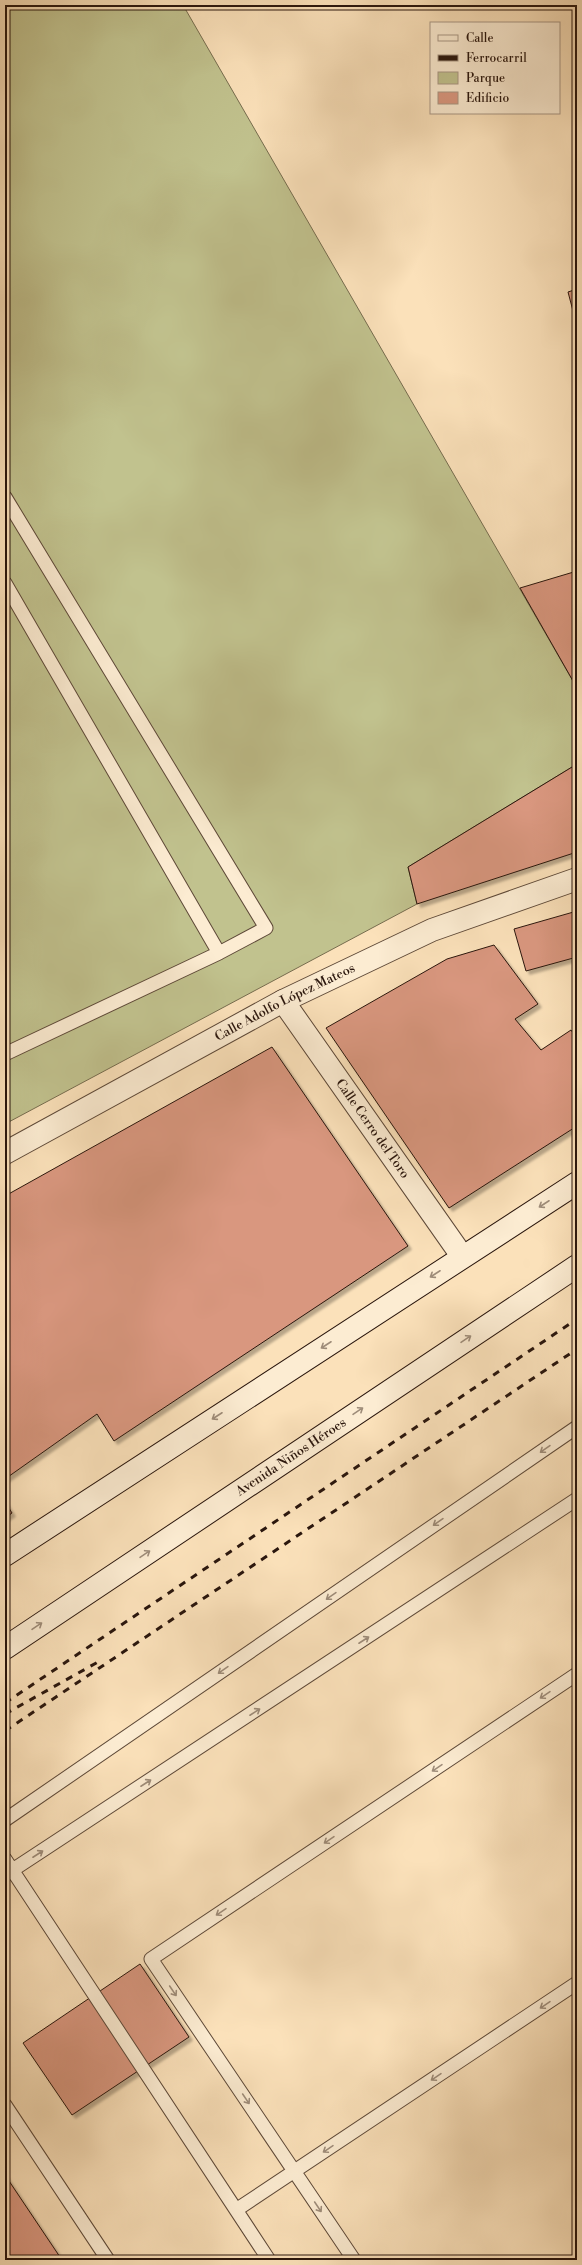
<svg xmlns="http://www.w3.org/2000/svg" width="582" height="2265" font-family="'Libre Bodoni',serif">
	<defs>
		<filter id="shadow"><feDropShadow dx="3.5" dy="3.5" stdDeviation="1" flood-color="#0004"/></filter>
	</defs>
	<rect width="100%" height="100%" fill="#fbe1ba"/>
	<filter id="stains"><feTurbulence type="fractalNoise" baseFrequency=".005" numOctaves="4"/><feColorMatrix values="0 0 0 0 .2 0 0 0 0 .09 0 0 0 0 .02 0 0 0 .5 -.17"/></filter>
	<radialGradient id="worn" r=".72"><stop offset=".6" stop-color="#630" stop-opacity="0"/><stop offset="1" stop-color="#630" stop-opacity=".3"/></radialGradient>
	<path fill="#c1c28e" stroke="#766c4e" d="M 5,5 L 183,5 L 577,688 L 577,764 L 408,867 L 417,904 L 5,1124 Z"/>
	<path fill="#d9977f" stroke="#2a160d" filter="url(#shadow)" d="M 577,289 L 577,326 L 568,292 Z
		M 577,571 L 577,688 L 520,588 Z
		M 577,764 L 577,852 L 417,904 L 408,867 Z
		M 577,911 L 577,957 L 526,971 L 514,929 Z
		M 494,945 L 538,1004 L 515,1019 L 541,1050 L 571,1030 L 577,1039 L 577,1107 L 573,1110 L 577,1115 L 577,1126 L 449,1208 L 326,1028 L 447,959 Z
		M 272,1047 L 408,1246 L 114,1441 L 97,1414 L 5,1479 L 5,1196 Z
		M 5,1502 L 12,1513 L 5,1518 Z
		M 140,1964 L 189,2037 L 72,2115 L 23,2043 Z
		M 5,2175 L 62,2260 L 5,2260 Z"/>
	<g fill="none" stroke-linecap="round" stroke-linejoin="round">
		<g stroke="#5e4938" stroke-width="15">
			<path id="lane" d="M 5,497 L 266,928 L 219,953 L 5,1054
				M 5,583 L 219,953
				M 5,1820 L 577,1427
				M 5,1859 L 269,2260
				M 5,1875 L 577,1499
				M 5,2105 L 108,2260
				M 236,2210 L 577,1983
				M 354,2260 L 151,1959 L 577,1674"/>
		</g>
		<g stroke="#5e4938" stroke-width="24">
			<g id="street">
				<path id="s1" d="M 283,1001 L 462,1256"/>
				<path id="s2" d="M 5,1153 L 283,1001 L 432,930 L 577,879"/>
			</g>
		</g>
		<g stroke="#2a160d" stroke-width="24">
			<g id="secondary">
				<path d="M 5,1555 L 577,1183"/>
				<path id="s3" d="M 5,1648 L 577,1266"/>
			</g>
		</g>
		<use href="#lane" stroke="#fcecd2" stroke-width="13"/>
		<use href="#street" stroke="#fcecd2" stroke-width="22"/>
		<use href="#secondary" stroke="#fcecd2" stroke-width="22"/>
		<path stroke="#2a160d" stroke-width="3" stroke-dasharray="7 7" stroke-linecap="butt" d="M 5,1703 L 577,1319
			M 5,1714 L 98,1662
			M 5,1731 L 577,1349"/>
	</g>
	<defs><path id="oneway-shaft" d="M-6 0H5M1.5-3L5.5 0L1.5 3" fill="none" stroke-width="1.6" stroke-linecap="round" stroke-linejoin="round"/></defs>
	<g stroke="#9e8c79">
		<use href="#oneway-shaft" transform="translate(544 1204) rotate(147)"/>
		<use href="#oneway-shaft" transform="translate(435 1274) rotate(147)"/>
		<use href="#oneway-shaft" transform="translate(466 1339) rotate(-34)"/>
		<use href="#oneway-shaft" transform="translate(326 1345) rotate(147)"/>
		<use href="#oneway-shaft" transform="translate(358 1411) rotate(-34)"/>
		<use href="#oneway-shaft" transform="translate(217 1416) rotate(147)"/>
		<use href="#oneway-shaft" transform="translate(545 1449) rotate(145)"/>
		<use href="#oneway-shaft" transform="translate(438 1522) rotate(145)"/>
		<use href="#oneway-shaft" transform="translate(145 1554) rotate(-34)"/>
		<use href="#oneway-shaft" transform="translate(331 1596) rotate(145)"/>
		<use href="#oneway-shaft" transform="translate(37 1626) rotate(-34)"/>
		<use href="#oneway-shaft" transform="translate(364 1640) rotate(-33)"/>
		<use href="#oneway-shaft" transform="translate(223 1670) rotate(145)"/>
		<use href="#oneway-shaft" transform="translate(545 1695) rotate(146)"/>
		<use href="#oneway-shaft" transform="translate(255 1712) rotate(-33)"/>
		<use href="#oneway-shaft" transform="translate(437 1768) rotate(146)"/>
		<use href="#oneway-shaft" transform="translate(146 1783) rotate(-33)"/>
		<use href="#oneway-shaft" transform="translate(329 1840) rotate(146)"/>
		<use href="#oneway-shaft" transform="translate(38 1854) rotate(-33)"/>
		<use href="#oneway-shaft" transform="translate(221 1912) rotate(146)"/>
		<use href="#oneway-shaft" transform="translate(173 1991) rotate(56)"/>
		<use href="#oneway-shaft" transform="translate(545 2005) rotate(146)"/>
		<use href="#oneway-shaft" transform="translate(436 2077) rotate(146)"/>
		<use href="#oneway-shaft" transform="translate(246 2099) rotate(56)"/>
		<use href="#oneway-shaft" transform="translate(328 2149) rotate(146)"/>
		<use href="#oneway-shaft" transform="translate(318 2207) rotate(56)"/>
	</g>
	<g text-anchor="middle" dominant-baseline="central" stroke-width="3.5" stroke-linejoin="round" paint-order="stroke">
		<g font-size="13" fill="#2a160d" stroke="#fcecd2">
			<text stroke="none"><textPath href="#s2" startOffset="318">Calle Adolfo López Mateos</textPath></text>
			<text stroke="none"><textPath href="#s1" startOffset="156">Calle Cerro del Toro</textPath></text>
			<text stroke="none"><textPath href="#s3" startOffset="344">Avenida Niños Héroes</textPath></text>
		</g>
	</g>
	<rect width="582" height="2265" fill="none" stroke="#fbe1ba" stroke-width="20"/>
	<rect x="6" y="6" width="570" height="2253" fill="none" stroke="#2a160d" stroke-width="2"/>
	<rect x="10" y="10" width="562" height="2245" fill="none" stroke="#2a160d"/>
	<rect x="430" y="22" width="130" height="92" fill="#fcecd2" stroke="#a89683"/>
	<rect x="438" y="35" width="20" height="6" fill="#fcecd2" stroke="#a89683"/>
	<text x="466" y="42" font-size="12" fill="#2a160d">Calle</text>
	<rect x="438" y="55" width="20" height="6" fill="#2a160d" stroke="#a89683"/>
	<text x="466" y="62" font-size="12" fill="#2a160d">Ferrocarril</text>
	<rect x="438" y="72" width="20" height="12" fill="#c1c28e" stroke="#a89683"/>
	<text x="466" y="82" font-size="12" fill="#2a160d">Parque</text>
	<rect x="438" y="92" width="20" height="12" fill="#d9977f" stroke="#a89683"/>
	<text x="466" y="102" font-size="12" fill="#2a160d">Edificio</text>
	<rect width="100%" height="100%" filter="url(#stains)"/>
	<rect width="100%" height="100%" fill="url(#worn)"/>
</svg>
